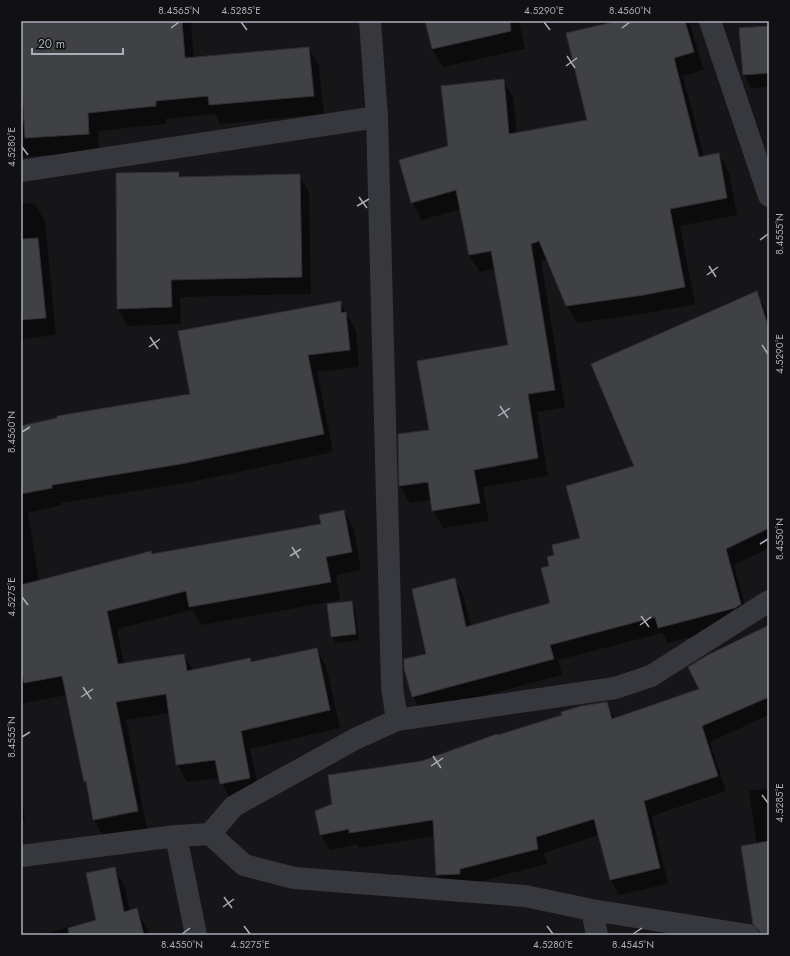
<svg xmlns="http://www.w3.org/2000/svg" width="790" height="956" font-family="Jost,sans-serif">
	<rect width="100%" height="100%" fill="#161618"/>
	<path fill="#0007" d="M 41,21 L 191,21 L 194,58 L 309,48 L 319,66 L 324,114 L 220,124 L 215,114 L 166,119 L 166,124 L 98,131 L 99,152 L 21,157 L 21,22 Z
		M 426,21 L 519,21 L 525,49 L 443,67 L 432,49 Z
		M 600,21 L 689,21 L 704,70 L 683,76 L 704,157 L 719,155 L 729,172 L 737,215 L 680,226 L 695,304 L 654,312 L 577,323 L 567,306 L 548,259 L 541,261 L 565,407 L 537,412 L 548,476 L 483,487 L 489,521 L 443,528 L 433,510 L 431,500 L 410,503 L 400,486 L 430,431 L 509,346 L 495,269 L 480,272 L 469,255 L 461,209 L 422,220 L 412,202 L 449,147 L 503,80 L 513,97 L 517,134 L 588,121 L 601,26 Z
		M 769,27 L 769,87 L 751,88 L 744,75 L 740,29 Z
		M 179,173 L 182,178 L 299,175 L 309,192 L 311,294 L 180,297 L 181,324 L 128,326 L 118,309 Z
		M 34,203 L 45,221 L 56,335 L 21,339 L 21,204 Z
		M 756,292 L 765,308 L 769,320 L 769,548 L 734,565 L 749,620 L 744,623 L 668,643 L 662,633 L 558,660 L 562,675 L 421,712 L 413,696 L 455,580 L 463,595 L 471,627 L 551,603 L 550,567 L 555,556 L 581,539 L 635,467 Z
		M 340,302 L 356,331 L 359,367 L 317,372 L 333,452 L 191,482 L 61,503 L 62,505 L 28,513 L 39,581 L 153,555 L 322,525 L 344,511 L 354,529 L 361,570 L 336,575 L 340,600 L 201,625 L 192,610 L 117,629 L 124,664 L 184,655 L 193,670 L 249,659 L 252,663 L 316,649 L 326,666 L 340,728 L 250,749 L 260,795 L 231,801 L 220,778 L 187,782 L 177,764 L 170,713 L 126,720 L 147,829 L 104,838 L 94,820 L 67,695 L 21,704 L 21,431 L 191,395 Z
		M 351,602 L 355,609 L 359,640 L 336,643 L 332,637 Z
		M 769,626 L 769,715 L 710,742 L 726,791 L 652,816 L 668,884 L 619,895 L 610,879 L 599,835 L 544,853 L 547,864 L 446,890 L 437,875 L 435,836 L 359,848 L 357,844 L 330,850 L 321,835 L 316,812 L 423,762 L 606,703 L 615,719 L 701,690 Z
		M 769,788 L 769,929 L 749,791 Z
		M 21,791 L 25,820 L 21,821 Z
		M 114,868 L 125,887 L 130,911 L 136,909 L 147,928 L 149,935 L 41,935 L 97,919 Z"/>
	<path fill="#404145" stroke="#303034" d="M 21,21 L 182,21 L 185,58 L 309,47 L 314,96 L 209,105 L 208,96 L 156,101 L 156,106 L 88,113 L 89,134 L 25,138 L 21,75 Z
		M 425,21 L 510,21 L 511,31 L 432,49 Z
		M 618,21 L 685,21 L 694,52 L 674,58 L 699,157 L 719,153 L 727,198 L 670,209 L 685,287 L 644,295 L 566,306 L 539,241 L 531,244 L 555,390 L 528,394 L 538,458 L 474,470 L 480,503 L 432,511 L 428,482 L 399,486 L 398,434 L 429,430 L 417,361 L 508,345 L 491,251 L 469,255 L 456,190 L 411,203 L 399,160 L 448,146 L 441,86 L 504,79 L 509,134 L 587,120 L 566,33 Z
		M 769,26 L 769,73 L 743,75 L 739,28 Z
		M 179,172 L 179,177 L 300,174 L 302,277 L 171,280 L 172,307 L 117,309 L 116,173 Z
		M 38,238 L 46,318 L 21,320 L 21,239 Z
		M 757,291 L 769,329 L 769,528 L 726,549 L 741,604 L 735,608 L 658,628 L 655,617 L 550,645 L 554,659 L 412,697 L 404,668 L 404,659 L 426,654 L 412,589 L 455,578 L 466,627 L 550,603 L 541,568 L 549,566 L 547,557 L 554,555 L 552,545 L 580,538 L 566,486 L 634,466 L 591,364 Z
		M 341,301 L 341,313 L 346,312 L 350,350 L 308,355 L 324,434 L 181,464 L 52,485 L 52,488 L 21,494 L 21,426 L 57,418 L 57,416 L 190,394 L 178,331 Z
		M 344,510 L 352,552 L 326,557 L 331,582 L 189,607 L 186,591 L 107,611 L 118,664 L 184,654 L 187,671 L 250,658 L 251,662 L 317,648 L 330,710 L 241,731 L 250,778 L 220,784 L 215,760 L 176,765 L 166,694 L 116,702 L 138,811 L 93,820 L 86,781 L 84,782 L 62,676 L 24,683 L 21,668 L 21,585 L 151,551 L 152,554 L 321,524 L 319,515 Z
		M 352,601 L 356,634 L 331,637 L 327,604 Z
		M 769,625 L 769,697 L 702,726 L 718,776 L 644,801 L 660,868 L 610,880 L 594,819 L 536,837 L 538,849 L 460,869 L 460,874 L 436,875 L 433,820 L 349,833 L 349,829 L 320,835 L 315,811 L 332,804 L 328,775 L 422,761 L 497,734 L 498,735 L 562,715 L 561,712 L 581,706 L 607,702 L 612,719 L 699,689 L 688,667 L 706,656 Z
		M 769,841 L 769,934 L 760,934 L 759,930 L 753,924 L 741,846 Z
		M 115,867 L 124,912 L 137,908 L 144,935 L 69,935 L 68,928 L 96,920 L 86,873 Z"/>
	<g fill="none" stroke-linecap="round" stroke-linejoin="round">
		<path stroke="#37383d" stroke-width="22" d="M 710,21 L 769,196
			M 21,171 L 377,117
			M 397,720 L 615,688 L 651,676 L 769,601
			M 210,834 L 234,806 L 355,739 L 397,720 L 392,687 L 377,117 L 370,21
			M 176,836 L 196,935
			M 21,856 L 176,836 L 210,834 L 244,865 L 294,878 L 525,896 L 592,910 L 748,935
			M 592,910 L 597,935"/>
	</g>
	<path fill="none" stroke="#a8adb8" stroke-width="1.5" d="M 241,22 L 247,30M 544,22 L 550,30M 171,28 L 179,22M 622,28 L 630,22M 567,56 L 575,68M 566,66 L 577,58M 22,147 L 28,155M 359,197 L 367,208M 357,206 L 369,199M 760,240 L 768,234M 709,266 L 716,277M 707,275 L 718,267M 150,337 L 158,349M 762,345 L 768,354M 149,347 L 160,339M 500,406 L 508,418M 498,416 L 510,408M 22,432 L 30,427M 760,544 L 768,539M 292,547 L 299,558M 290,556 L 301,549M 22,597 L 28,605M 641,616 L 649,627M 640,625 L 651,617M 83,687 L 91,699M 81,697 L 93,689M 22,737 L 30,732M 433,756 L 441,768M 431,766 L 443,758M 762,795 L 768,803M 224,897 L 232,908M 223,907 L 234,899M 244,926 L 250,934M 547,926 L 553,934M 182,934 L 190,928M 633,934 L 642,928"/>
	<rect width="790" height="956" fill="none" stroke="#111113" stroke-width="44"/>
	<path d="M32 48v6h91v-6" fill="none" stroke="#a8adb8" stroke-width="2"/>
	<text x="38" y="48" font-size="12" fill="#a8adb8" stroke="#111113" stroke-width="3" paint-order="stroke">20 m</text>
	<rect x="22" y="22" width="746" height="912" fill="none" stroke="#a8adb8" stroke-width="1.5"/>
	<g font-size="10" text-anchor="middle" fill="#a8adb8">
		<text x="179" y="14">8.4565°N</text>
		<text x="241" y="14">4.5285°E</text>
		<text x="544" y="14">4.5290°E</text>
		<text x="630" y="14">8.4560°N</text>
		<text transform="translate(11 147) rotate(-90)" y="4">4.5280°E</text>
		<text transform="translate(779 234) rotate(-90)" y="4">8.4555°N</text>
		<text transform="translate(779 354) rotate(-90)" y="4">4.5290°E</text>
		<text transform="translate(11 432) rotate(-90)" y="4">8.4560°N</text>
		<text transform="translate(779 539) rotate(-90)" y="4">8.4550°N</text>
		<text transform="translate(11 597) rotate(-90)" y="4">4.5275°E</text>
		<text transform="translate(11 737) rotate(-90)" y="4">8.4555°N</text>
		<text transform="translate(779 803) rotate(-90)" y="4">4.5285°E</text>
		<text x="182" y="948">8.4550°N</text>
		<text x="250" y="948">4.5275°E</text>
		<text x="553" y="948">4.5280°E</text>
		<text x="633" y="948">8.4545°N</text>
	</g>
</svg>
